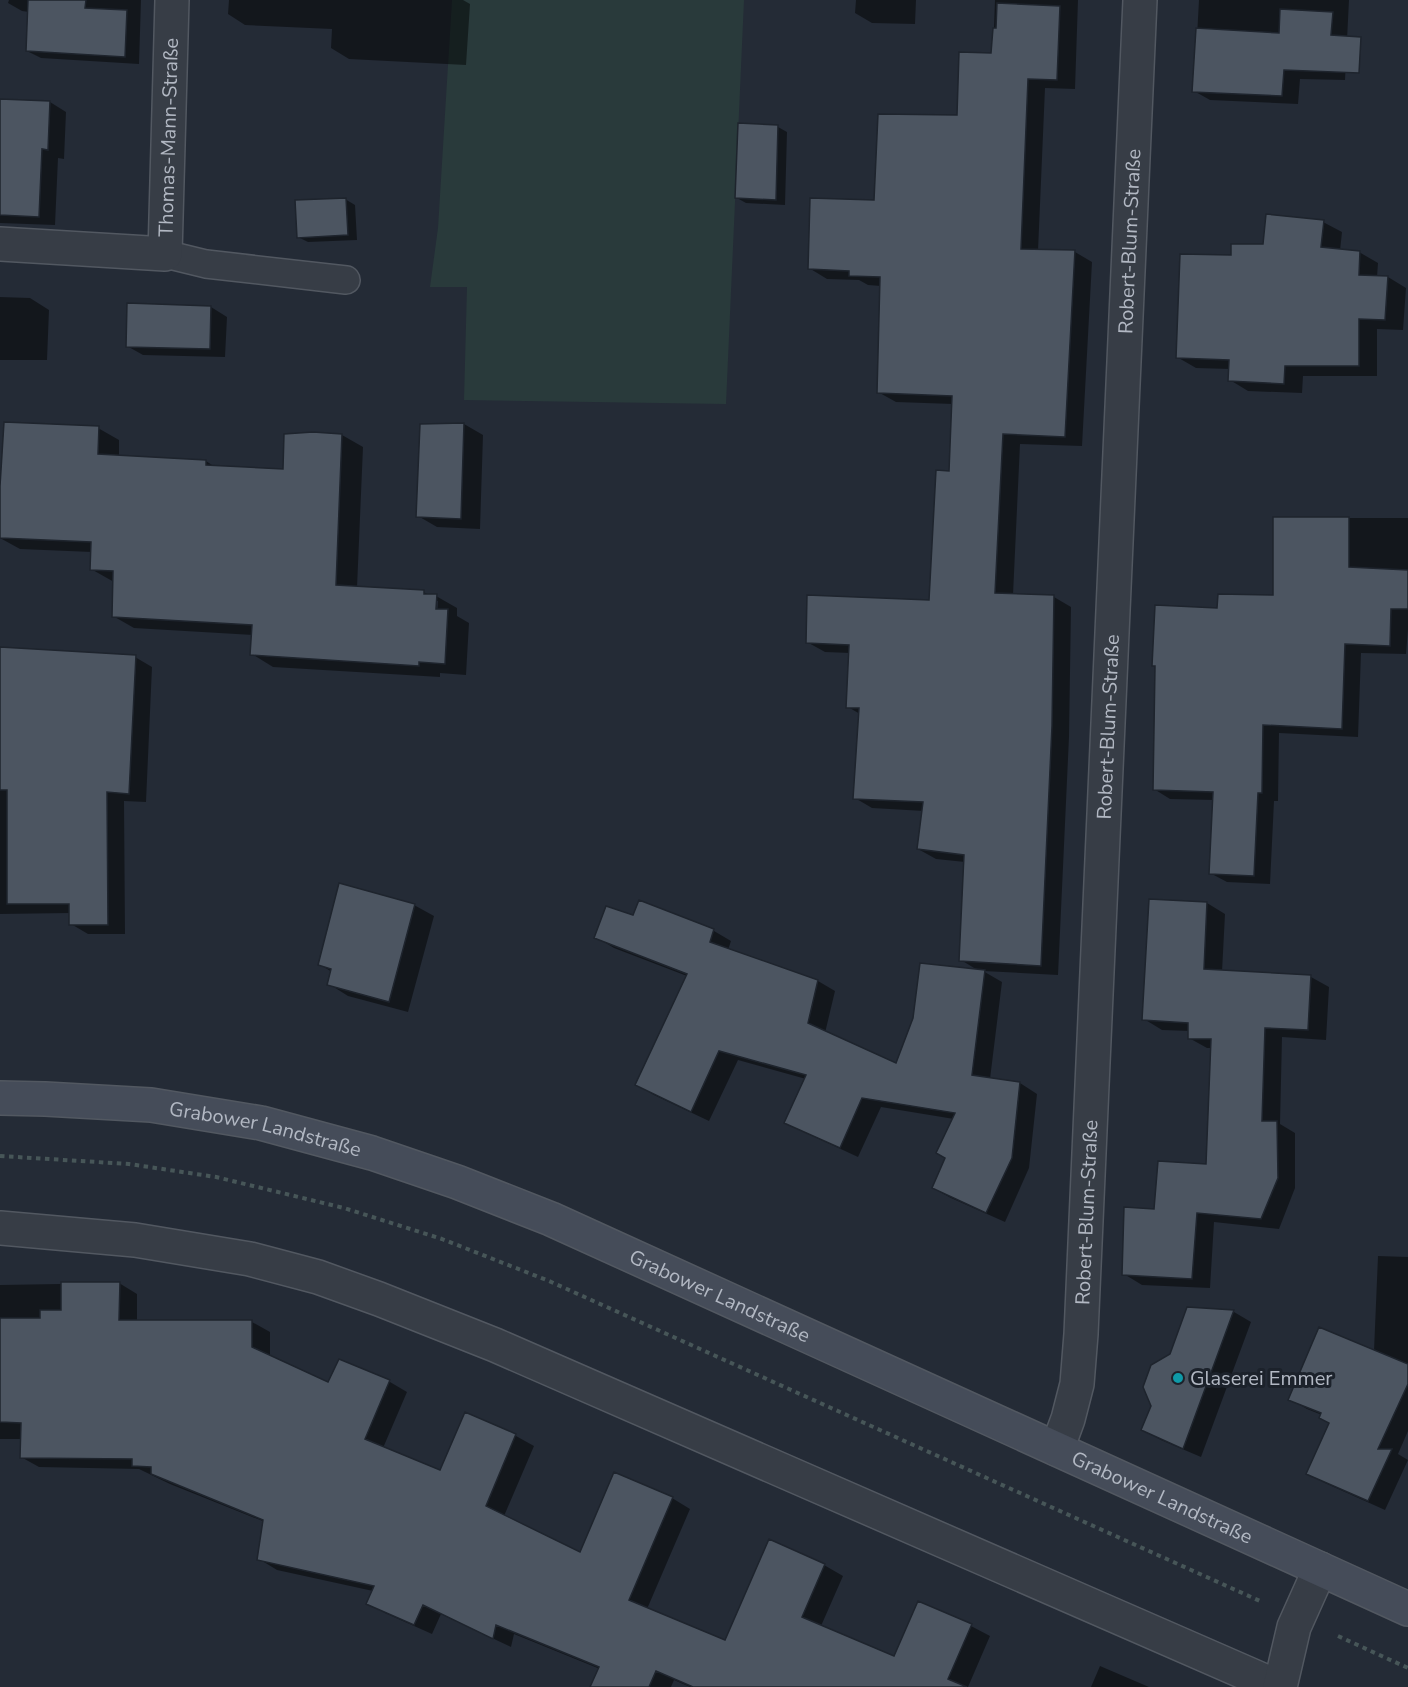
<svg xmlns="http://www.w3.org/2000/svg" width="1408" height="1687" font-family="'Nunito Sans',sans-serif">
	<rect width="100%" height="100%" fill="#242b36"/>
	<path fill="#293a3b" d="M 452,0 L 744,0 L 726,404 L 464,400 L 467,287 L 430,287 L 438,228 Z"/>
	<path fill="#0007" fill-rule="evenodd" d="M 9,0 L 141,0 L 139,64 L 41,58 L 27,51 L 29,12 L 22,11 L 8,3 Z
		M 229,0 L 463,0 L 470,4 L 466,65 L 349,59 L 331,48 L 332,29 L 245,25 L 228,14 Z
		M 856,0 L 916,0 L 915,24 L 872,23 L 855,13 Z
		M 995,0 L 1078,0 L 1075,89 L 1045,88 L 1038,251 L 1075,252 L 1092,262 L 1082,446 L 1020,444 L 1013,595 L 1054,597 L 1071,607 L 1069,737 L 1058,975 L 983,971 L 1002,982 L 990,1079 L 1020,1083 L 1037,1094 L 1029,1168 L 1005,1222 L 951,1198 L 933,1188 L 947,1158 L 954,1119 L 881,1107 L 858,1157 L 804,1132 L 786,1122 L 806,1079 L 738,1060 L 709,1121 L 654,1095 L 637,1085 L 687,976 L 614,948 L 596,937 L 634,917 L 639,902 L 714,931 L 731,941 L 728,950 L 818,981 L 835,991 L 825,1033 L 897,1065 L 979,971 L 961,960 L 965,862 L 936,859 L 918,849 L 924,811 L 872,808 L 855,798 L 860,714 L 848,707 L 850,653 L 825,652 L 807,642 L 931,602 L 950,472 L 953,404 L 896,402 L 878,392 L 881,286 L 868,285 L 859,280 L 827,279 L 809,268 L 959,117 L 993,54 Z
		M 1199,0 L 1349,0 L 1345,80 L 1300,79 L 1298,104 L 1210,100 L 1194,91 Z
		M 0,100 L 50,102 L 66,112 L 64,159 L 58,158 L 55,225 L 0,223 Z
		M 778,127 L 787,132 L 785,205 L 746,203 L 737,198 Z
		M 345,199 L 355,205 L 357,240 L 308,242 L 298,237 Z
		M 1323,222 L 1342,232 L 1340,251 L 1359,252 L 1378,263 L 1377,277 L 1388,277 L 1406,288 L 1403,330 L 1377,329 L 1377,376 L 1303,376 L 1302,393 L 1248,391 L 1230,380 L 1230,369 L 1196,368 L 1177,357 L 1232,257 Z
		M 0,297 L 30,298 L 49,310 L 47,360 L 0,360 Z
		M 211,307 L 227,317 L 225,357 L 143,355 L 127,346 Z
		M 464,424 L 483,435 L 480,529 L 437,527 L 418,516 Z
		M 98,428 L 119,440 L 119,457 L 206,461 L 215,467 L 285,470 L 342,435 L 363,447 L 357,588 L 423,592 L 430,595 L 436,596 L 457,608 L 457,616 L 469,623 L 466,675 L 440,673 L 440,677 L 273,667 L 252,654 L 253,635 L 134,628 L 113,616 L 114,582 L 91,569 L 92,552 L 20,549 L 0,538 L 0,512 ZM 435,601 L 438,601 L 437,616 Z
		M 1275,518 L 1408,518 L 1408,629 L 1406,654 L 1361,653 L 1358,737 L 1279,733 L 1278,801 L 1274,801 L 1270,884 L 1227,882 L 1210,873 L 1214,800 L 1170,799 L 1154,789 L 1157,667 L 1154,665 L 1219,609 L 1275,597 Z
		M 0,649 L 135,657 L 152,667 L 146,802 L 124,801 L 125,934 L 88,934 L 71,924 L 71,913 L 0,914 Z
		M 1207,903 L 1225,914 L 1222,972 L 1311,977 L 1329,987 L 1326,1040 L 1282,1037 L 1280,1124 L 1295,1133 L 1295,1188 L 1279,1229 L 1214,1222 L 1210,1288 L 1142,1285 L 1124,1274 L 1155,1211 L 1208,1166 L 1212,1048 L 1207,1048 L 1189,1038 L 1190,1031 L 1162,1030 L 1144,1019 Z
		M 414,905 L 434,916 L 408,1012 L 348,996 L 329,984 L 332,972 L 319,964 Z
		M 1378,1256 L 1408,1257 L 1408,1431 L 1398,1454 L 1408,1460 L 1385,1510 L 1325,1483 L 1308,1473 L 1331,1423 L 1322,1415 L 1307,1409 L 1290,1399 L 1374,1351 Z
		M 119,1283 L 137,1294 L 137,1322 L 252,1322 L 270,1332 L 270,1357 L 329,1384 L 339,1360 L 390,1382 L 407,1392 L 383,1448 L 441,1472 L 466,1414 L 516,1436 L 534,1446 L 504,1516 L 580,1554 L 672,1498 L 690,1509 L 647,1609 L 726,1643 L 824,1565 L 843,1576 L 821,1626 L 895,1658 L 919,1603 L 971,1626 L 990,1636 L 968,1687 L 690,1687 L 674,1680 L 671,1687 L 592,1687 L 600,1669 L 514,1634 L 511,1647 L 441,1614 L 432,1634 L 385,1613 L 368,1603 L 373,1591 L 277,1570 L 259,1559 L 265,1522 L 170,1484 L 139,1469 L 39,1467 L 21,1457 L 22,1439 L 0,1439 L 0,1285 Z
		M 1188,1308 L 1234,1312 L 1251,1322 L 1201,1457 L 1161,1440 L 1143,1430 Z
		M 1100,1666 L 1149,1687 L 1091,1687 Z"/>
	<path fill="#4c5561" stroke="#1e242d" stroke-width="1.5" d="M 28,0 L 86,0 L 85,8 L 127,10 L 125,57 L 26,51 Z
		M 997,3 L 1060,6 L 1057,80 L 1028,79 L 1021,249 L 1075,250 L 1065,437 L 1003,434 L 995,593 L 1054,595 L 1052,726 L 1041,966 L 959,961 L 964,855 L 917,849 L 923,802 L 853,799 L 859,708 L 846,708 L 849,645 L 806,643 L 807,595 L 929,600 L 936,470 L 949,471 L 952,396 L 877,393 L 880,277 L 849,276 L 849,271 L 808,269 L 810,198 L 874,200 L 878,114 L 957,115 L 959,52 L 991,53 L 993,28 L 996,28 Z
		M 1280,9 L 1333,12 L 1331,35 L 1361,37 L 1359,73 L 1284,70 L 1282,96 L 1192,92 L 1196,28 L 1279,33 Z
		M 0,99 L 50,101 L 48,150 L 42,149 L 39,217 L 0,215 Z
		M 738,123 L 778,125 L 776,200 L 735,198 Z
		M 346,198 L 348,235 L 297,238 L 295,200 Z
		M 1266,214 L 1324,220 L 1321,247 L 1360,251 L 1359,275 L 1388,276 L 1385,320 L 1359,319 L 1359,366 L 1285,366 L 1284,384 L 1228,381 L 1229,360 L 1176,358 L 1180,254 L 1231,255 L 1231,244 L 1263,244 Z
		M 127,303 L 211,306 L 210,349 L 126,347 Z
		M 4,422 L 99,426 L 98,454 L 206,460 L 206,465 L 283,469 L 284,434 L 313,432 L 342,434 L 336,585 L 424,590 L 424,594 L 437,594 L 436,609 L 448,609 L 445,664 L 419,662 L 419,666 L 250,655 L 252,625 L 112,617 L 113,571 L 90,570 L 91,542 L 0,538 L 0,486 Z
		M 464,423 L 461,519 L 416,517 L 420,424 Z
		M 1273,517 L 1349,517 L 1349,567 L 1408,570 L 1408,609 L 1391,609 L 1390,646 L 1345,644 L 1342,729 L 1263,725 L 1262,793 L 1258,793 L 1254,876 L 1209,874 L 1213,792 L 1153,790 L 1155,666 L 1152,666 L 1155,605 L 1217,608 L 1218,594 L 1273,595 Z
		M 0,647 L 136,655 L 129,794 L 107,792 L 108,925 L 69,925 L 69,904 L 7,904 L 7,790 L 0,790 Z
		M 339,883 L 415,904 L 389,1002 L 327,985 L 331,969 L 318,965 Z
		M 1149,899 L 1207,902 L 1204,969 L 1311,975 L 1308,1030 L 1265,1028 L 1262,1121 L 1277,1121 L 1278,1178 L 1261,1219 L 1197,1213 L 1192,1279 L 1122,1275 L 1124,1207 L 1154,1209 L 1158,1161 L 1206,1164 L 1211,1039 L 1188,1039 L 1188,1023 L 1142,1020 Z
		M 639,900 L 714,929 L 710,942 L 818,980 L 808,1023 L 896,1063 L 913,1018 L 920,963 L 985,970 L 972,1075 L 1020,1082 L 1012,1158 L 986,1213 L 932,1188 L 945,1158 L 936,1153 L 955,1113 L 862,1098 L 840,1148 L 784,1123 L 806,1075 L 719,1051 L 691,1112 L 635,1085 L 687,974 L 594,938 L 606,906 L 633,915 Z
		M 61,1282 L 120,1282 L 119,1320 L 252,1320 L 252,1347 L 328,1382 L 339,1359 L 390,1380 L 365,1439 L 440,1470 L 465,1412 L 516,1434 L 486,1506 L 580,1552 L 614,1472 L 673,1497 L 629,1600 L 725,1640 L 769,1539 L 825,1564 L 802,1617 L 894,1656 L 918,1601 L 972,1624 L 948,1679 L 967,1687 L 693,1687 L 656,1671 L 649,1687 L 590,1687 L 599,1667 L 496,1625 L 493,1639 L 423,1605 L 414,1625 L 366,1604 L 374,1586 L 257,1560 L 263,1520 L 151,1474 L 151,1467 L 132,1466 L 132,1459 L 20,1458 L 21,1423 L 0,1422 L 0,1318 L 40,1318 L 40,1310 L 61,1310 Z
		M 1187,1307 L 1234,1310 L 1183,1449 L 1141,1430 L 1151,1406 L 1143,1387 L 1151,1365 L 1170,1354 Z
		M 1319,1327 L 1408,1364 L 1408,1384 L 1378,1449 L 1392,1449 L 1368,1501 L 1306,1474 L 1329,1423 L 1319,1418 L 1321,1413 L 1288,1400 Z"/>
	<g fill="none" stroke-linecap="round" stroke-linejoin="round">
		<g stroke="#525861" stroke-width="30">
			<path id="service" d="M 165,254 L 206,264 L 346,280"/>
		</g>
		<g stroke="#525861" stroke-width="36">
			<g id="minor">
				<path id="s1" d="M 0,244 L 165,254 L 172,0"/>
				<path d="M 0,1228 L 135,1240 L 250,1259 L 318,1277 L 379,1299 L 495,1345 L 1278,1687"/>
				<path id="s2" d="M 1057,1449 L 1068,1419 L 1077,1384 L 1081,1334 L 1140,0"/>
				<path d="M 1280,1687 L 1294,1627 L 1320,1569"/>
			</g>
		</g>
		<g stroke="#525861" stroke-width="36">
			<g id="secondary">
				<path id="s3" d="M 0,1098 L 45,1099 L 151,1105 L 261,1123 L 372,1153 L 457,1182 L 551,1219 L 1408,1609"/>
			</g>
		</g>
		<path stroke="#475658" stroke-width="4" stroke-dasharray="4.5 4.5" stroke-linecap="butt" d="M 0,1156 L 129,1164 L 216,1177 L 344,1208 L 442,1239 L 549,1281 L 1260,1601
			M 1338,1636 L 1408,1668"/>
		<use href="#service" stroke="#373d46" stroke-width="27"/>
		<use href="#minor" stroke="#373d46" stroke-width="33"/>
		<use href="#secondary" stroke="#454c59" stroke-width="33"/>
	</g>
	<circle fill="#0f9aa8" stroke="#1c222b" stroke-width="2" cx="1178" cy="1378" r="6"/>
	<g text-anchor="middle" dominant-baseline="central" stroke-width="6" stroke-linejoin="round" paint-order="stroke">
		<g font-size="20" fill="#b2b8c3" stroke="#1c222b">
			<text stroke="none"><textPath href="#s1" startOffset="282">Thomas-Mann-Straße</textPath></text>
			<text stroke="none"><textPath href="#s2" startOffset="1212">Robert-Blum-Straße</textPath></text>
			<text stroke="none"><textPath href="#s2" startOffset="726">Robert-Blum-Straße</textPath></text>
			<text stroke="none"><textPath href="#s3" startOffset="268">Grabower Landstraße</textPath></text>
			<text stroke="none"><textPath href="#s2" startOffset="240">Robert-Blum-Straße</textPath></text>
			<text stroke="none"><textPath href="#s3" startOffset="754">Grabower Landstraße</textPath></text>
			<text stroke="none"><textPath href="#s3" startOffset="1240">Grabower Landstraße</textPath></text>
		</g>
		<g font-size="20" fill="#b2b8c3" stroke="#1c222b" text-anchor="start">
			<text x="1190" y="1378">Glaserei Emmer</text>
		</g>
	</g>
</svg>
